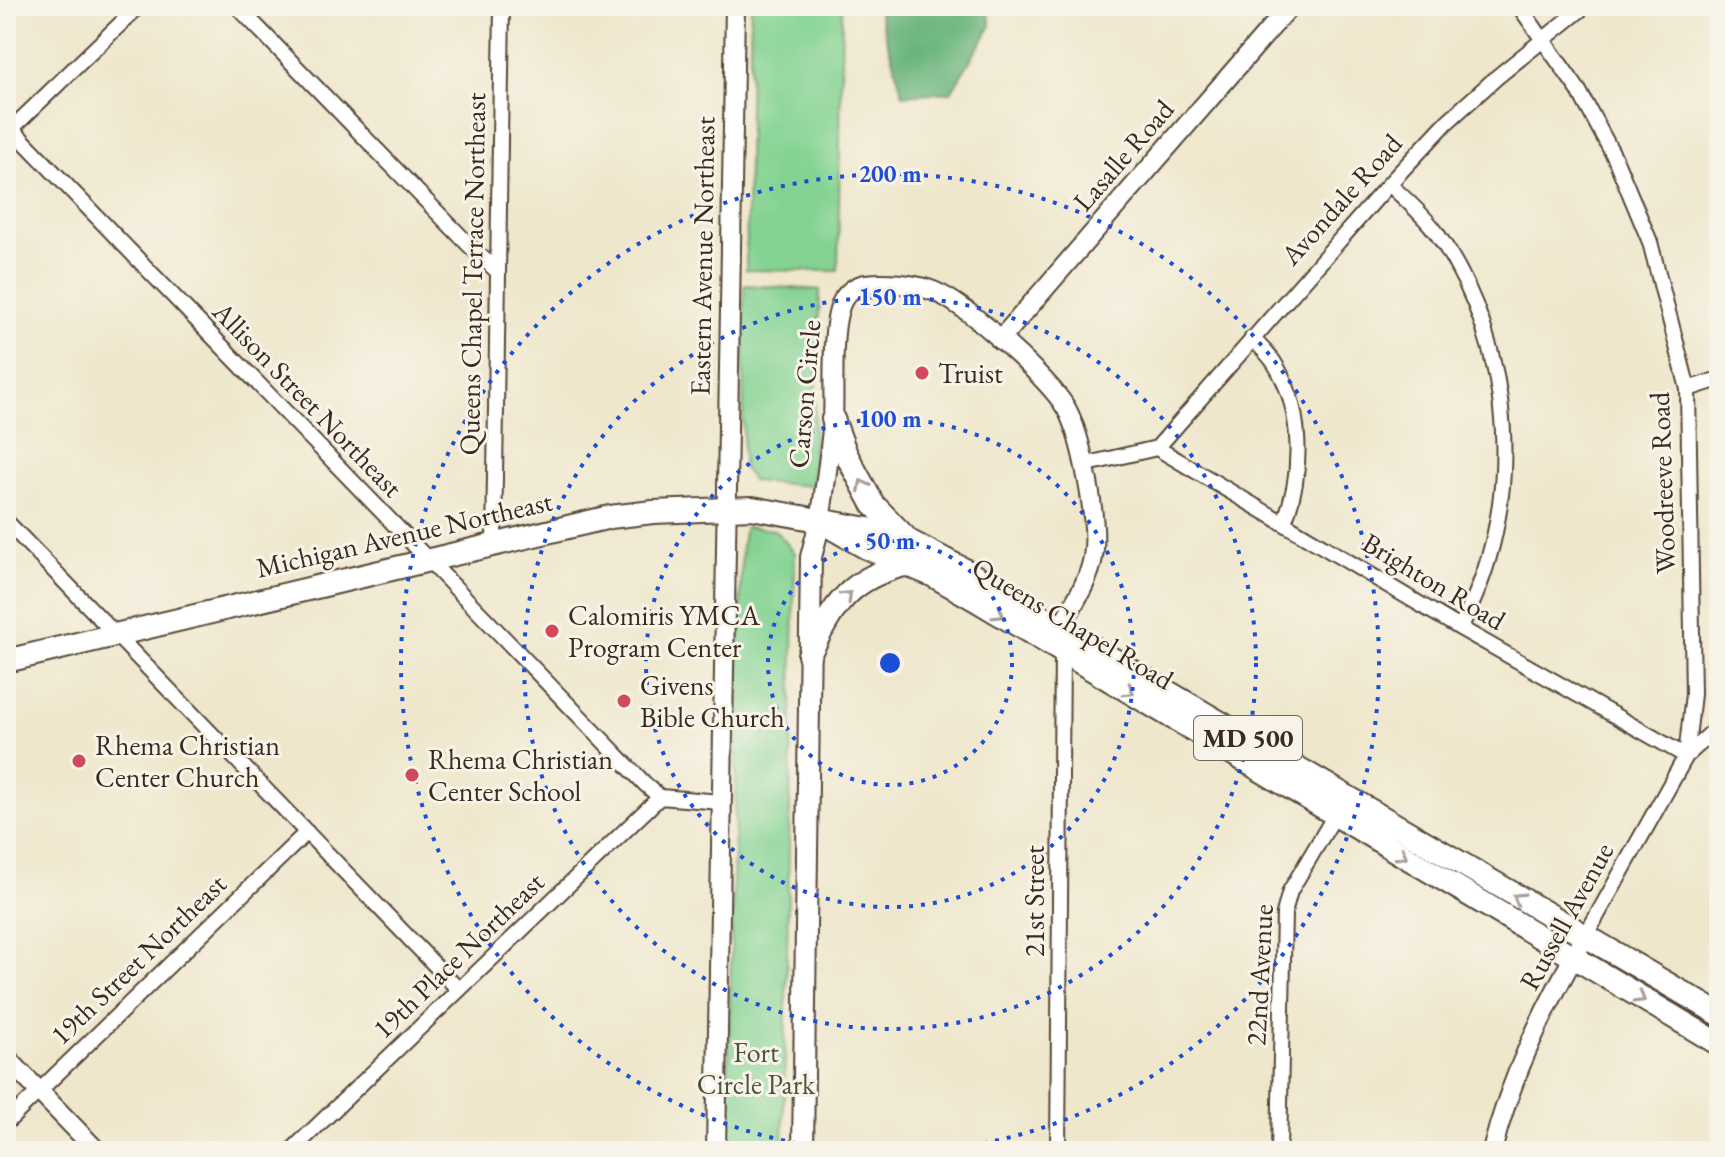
<svg xmlns="http://www.w3.org/2000/svg" width="1725" height="1157" font-family="'EB Garamond',serif">
	<rect width="100%" height="100%" fill="#f7f3e8"/>
	<filter id="ink" filterUnits="userSpaceOnUse"><feTurbulence type="fractalNoise" baseFrequency=".0125" numOctaves="2"/><feDisplacementMap in="SourceGraphic" scale="16" xChannelSelector="R" yChannelSelector="G"/><feConvolveMatrix kernelMatrix="1 2 1 2 8 2 1 2 1" color-interpolation-filters="sRGB"/></filter>
	<filter id="wash" filterUnits="userSpaceOnUse"><feTurbulence type="fractalNoise" baseFrequency=".006" numOctaves="4" result="noise"/><feDisplacementMap in="SourceGraphic" scale="32" xChannelSelector="R" yChannelSelector="G"/><feGaussianBlur stdDeviation="1.8" result="paint"/><feColorMatrix in="noise" values="0 0 0 0 0 0 0 0 0 0 0 0 0 0 0 0 0 1.4 0 .05"/><feComposite in="paint" operator="in"/></filter>
	<g filter="url(#wash)">
		<rect width="100%" height="100%" fill="#efe7cc"/>
		<path fill="#84d393" stroke="#607e58" stroke-width="2" d="M 751,6 L 842,6 L 838,271 L 746,270 Z
			M 744,285 L 820,290 L 812,486 L 753,481 L 743,468 Z
			M 745,527 L 775,530 L 795,553 L 783,1151 L 726,1151 L 742,544 Z"/>
		<path fill="#6bb57d" stroke="#53704e" stroke-width="2" d="M 877,6 L 987,6 L 991,26 L 951,92 L 903,95 Z"/>
	</g>
	<g filter="url(#ink)">
		<g fill="none" stroke-linecap="round" stroke-linejoin="round">
			<g stroke="#564638" stroke-width="18">
				<path id="minor" d="M 237,6 L 469,245 L 497,271
					M 12,129 L 645,784 L 660,797 L 721,802
					M 6,134 L 139,6
					M 1389,184 C 1405,199 1423,214 1436,232 C 1516,347 1526,506 1460,628
					M 1252,338 C 1259,345 1267,353 1273,361 C 1303,406 1304,473 1284,522
					M 1688,389 L 1719,379
					M 1157,448 L 1460,628 L 1686,756 L 1693,694 L 1688,389 L 1650,242 L 1615,158 L 1579,91 L 1519,6
					M 1157,448 L 1389,184 L 1447,122 L 1497,77 L 1585,6
					M 1083,465 L 1157,448
					M 6,521 L 459,990
					M 494,543 L 502,6
					M 1585,937 L 1686,756 L 1719,726
					M 6,1123 L 307,832
					M 291,1151 L 660,797
					M 1058,1151 L 1062,651
					M 1279,1151 L 1284,913 L 1290,891 L 1335,815"/>
			</g>
			<g stroke="#564638" stroke-width="22">
				<path id="tertiary" d="M 1000,340 L 1290,6
					M 820,522 C 825,487 830,453 833,419 C 835,389 829,322 844,298 C 854,284 865,283 881,283 C 901,283 922,285 940,294 C 972,310 1048,378 1066,408 C 1082,436 1099,525 1093,557 C 1089,582 1072,606 1060,628
					M 6,1057 L 97,1151
					M 716,1151 L 735,6
					M 1492,1151 C 1511,1075 1546,1005 1585,937"/>
			</g>
			<g stroke="#564638" stroke-width="24">
				<path id="secondary" d="M 803,1151 L 811,557 L 820,522"/>
			</g>
			<g stroke="#564638" stroke-width="26">
				<path id="primary" d="M 833,419 L 846,454 L 873,504 L 908,540
					M 832,528 L 865,547 L 932,575 L 976,600 L 1719,1044
					M 809,655 C 834,604 851,576 909,564
					M 6,661 L 610,517 L 653,512 L 752,508 L 868,529 L 909,541 L 961,568 L 1142,677 L 1719,1014"/>
			</g>
			<use href="#minor" stroke="#fff" stroke-width="14"/>
			<use href="#tertiary" stroke="#fff" stroke-width="18"/>
			<use href="#secondary" stroke="#fff" stroke-width="20"/>
			<use href="#primary" stroke="#fff" stroke-width="22"/>
		</g>
		<defs><path id="oneway-chevron" d="M-2-3.5L2.5 0L-2 3.5" fill="none" stroke-width="1.6" stroke-linecap="round" stroke-linejoin="round" transform="scale(2)"/></defs>
		<g stroke="#a79f9a">
			<use href="#oneway-chevron" transform="translate(863 485) rotate(-118)"/>
			<use href="#oneway-chevron" transform="translate(847 596) rotate(-45)"/>
			<use href="#oneway-chevron" transform="translate(999 614) rotate(31)"/>
			<use href="#oneway-chevron" transform="translate(1129 691) rotate(31)"/>
			<use href="#oneway-chevron" transform="translate(1402 855) rotate(31)"/>
			<use href="#oneway-chevron" transform="translate(1518 898) rotate(-149)"/>
			<use href="#oneway-chevron" transform="translate(1640 998) rotate(31)"/>
		</g>
	</g>
	<g fill="none" stroke="#1d4ed8" stroke-width="4" stroke-dasharray="4 8">
		<circle cx="890" cy="663" r="122"/>
		<circle cx="890" cy="663" r="244"/>
		<circle cx="890" cy="663" r="366"/>
		<path d="M856 1151A489 489 0 1 1 924 1151"/>
	</g>
	<g fill="#d1495b" stroke="#f7f3e8" stroke-width="3">
		<circle cx="922" cy="373" r="8"/>
		<circle cx="552" cy="631" r="8"/>
		<circle cx="624" cy="701" r="8"/>
		<circle cx="79" cy="761" r="8"/>
		<circle cx="412" cy="775" r="8"/>
	</g>
	<g text-anchor="middle" dominant-baseline="central" stroke-width="6" stroke-linejoin="round" paint-order="stroke">
		<rect fill="#f7f3e8" stroke="#73665b" stroke-width="2" x="1194" y="716" width="108" height="44" rx="6"/>
		<g font-size="26" font-weight="bold" fill="#3b2a1e">
			<text x="1248" y="738">MD 500</text>
		</g>
		<g font-size="28" fill="#3b2a1e" stroke="#f7f3e8">
			<text transform="translate(1123 155) rotate(-49)">Lasalle Road</text>
			<text transform="translate(1341 199) rotate(-48)">Avondale Road</text>
			<text transform="translate(702 256) rotate(-89)">Eastern Avenue Northeast</text>
			<text transform="translate(472 274) rotate(-89)">Queens Chapel Terrace Northeast</text>
			<text transform="translate(804 394) rotate(-85)">Carson Circle</text>
			<text transform="translate(308 399) rotate(46)">Allison Street Northeast</text>
			<text transform="translate(1662 483) rotate(-92)">Woodreeve Road</text>
			<text transform="translate(404 534) rotate(-13)">Michigan Avenue Northeast</text>
			<text transform="translate(1434 581) rotate(31)">Brighton Road</text>
			<text transform="translate(1073 623) rotate(31)">Queens Chapel Road</text>
			<text transform="translate(1034 901) rotate(-90)">21st Street</text>
			<text transform="translate(1566 916) rotate(-61)">Russell Avenue</text>
			<text transform="translate(458 955) rotate(-44)">19th Place Northeast</text>
			<text transform="translate(138 959) rotate(-44)">19th Street Northeast</text>
			<text transform="translate(1259 975) rotate(-87)">22nd Avenue</text>
		</g>
		<g font-size="28" fill="#3b2a1e" stroke="#f7f3e8" text-anchor="start">
			<text x="938" y="373">Truist</text>
			<text x="568" y="615">Calomiris YMCA<tspan x="568" dy="32">Program Center</tspan></text>
			<text x="640" y="685">Givens<tspan x="640" dy="32">Bible Church</tspan></text>
			<text x="95" y="745">Rhema Christian<tspan x="95" dy="32">Center Church</tspan></text>
			<text x="428" y="759">Rhema Christian<tspan x="428" dy="32">Center School</tspan></text>
		</g>
		<g font-size="28" fill="#4d543b" stroke="#f7f3e8">
			<text x="756" y="1052">Fort<tspan x="756" dy="32">Circle Park</tspan></text>
		</g>
	</g>
	<circle cx="890" cy="663" r="12" fill="#1d4ed8" stroke="#f7f3e8" stroke-width="4"/>
	<g font-size="24" text-anchor="middle" font-weight="bold" fill="#1d4ed8" stroke="#f7f3e8" stroke-width="6" stroke-linejoin="round" paint-order="stroke">
		<text x="890" y="182">200 m</text>
		<text x="890" y="305">150 m</text>
		<text x="890" y="427">100 m</text>
		<text x="890" y="549">50 m</text>
	</g>
	<rect width="1725" height="1157" fill="none" stroke="#f7f3e8" stroke-width="32"/>
</svg>
